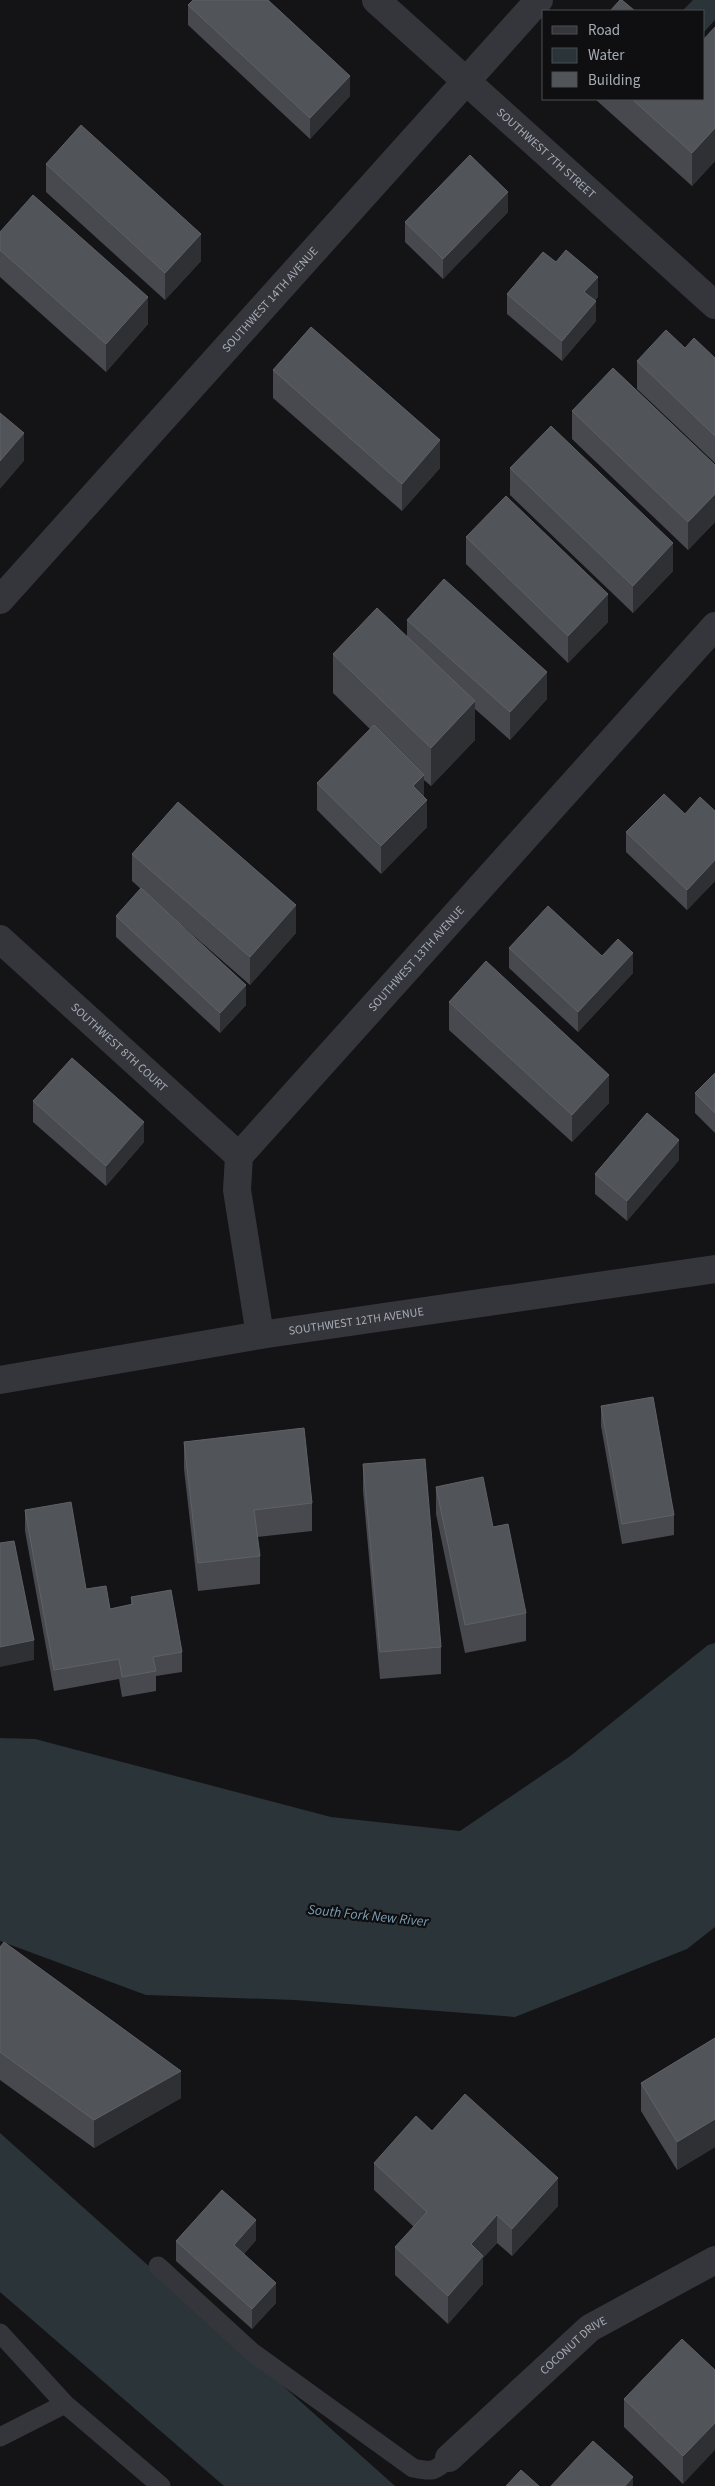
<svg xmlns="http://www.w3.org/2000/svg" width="715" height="2486" font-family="'Source Sans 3',sans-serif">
	<rect width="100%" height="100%" fill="#141416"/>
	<path fill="#2a3439" d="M 693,0 L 715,0 L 715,20 L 704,32 L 704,11 L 682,11 Z
		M 715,1643 L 715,1927 L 687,1949 L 515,2017 L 295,2000 L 146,1995 L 0,1941 L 0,1738 L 35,1739 L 331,1817 L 460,1831 L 569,1757 L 708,1645 Z
		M 0,2133 L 395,2486 L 224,2486 L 0,2292 Z"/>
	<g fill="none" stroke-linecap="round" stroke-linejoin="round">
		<path stroke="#35363b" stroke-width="19" d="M 158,2266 L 252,2352 L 413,2468 C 432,2472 435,2472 449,2458
			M 0,2333 L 65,2404
			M 0,2437 L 65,2404 L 161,2486"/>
		<g stroke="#35363b" stroke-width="28">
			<path id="s1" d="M 376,0 L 715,305"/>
			<path id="s2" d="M 0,600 L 539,0"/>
			<path id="s3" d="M 0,939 L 239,1156"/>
			<path id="s4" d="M 260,1335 L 237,1190 L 239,1156 L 715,626"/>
			<path id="s5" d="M 0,1380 L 260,1335 L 715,1269"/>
			<path id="s6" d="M 449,2458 L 590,2328 L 715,2260"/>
		</g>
	</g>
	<path fill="#47494e" d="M 188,5 L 350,96 L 310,139 L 188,25 Z
		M 715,27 L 715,161 L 692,186 L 595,99 L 704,99 Z
		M 46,164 L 201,261 L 165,300 L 46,192 Z
		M 508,212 L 443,279 L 405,242 L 405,222 Z
		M 0,232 L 148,324 L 106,372 L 0,277 Z
		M 507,294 L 598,297 L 595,300 L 596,321 L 562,361 L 507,314 Z
		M 685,348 L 715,358 L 715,463 L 637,389 L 637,361 Z
		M 273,370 L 440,468 L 402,511 L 273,398 Z
		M 572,411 L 715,465 L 715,522 L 688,550 L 572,439 Z
		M 510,468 L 673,571 L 633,613 L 510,495 Z
		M 466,537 L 608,622 L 568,663 L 466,564 Z
		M 407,620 L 547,699 L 510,740 L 475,709 L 475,740 L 431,786 L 424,780 L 424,796 L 427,827 L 381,874 L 317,810 L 317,783 L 370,729 L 333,693 L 333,654 L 407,636 Z
		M 715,811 L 715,881 L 687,910 L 626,852 L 626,832 L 685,814 Z
		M 132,854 L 296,933 L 250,985 L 154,901 L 246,1005 L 220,1033 L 116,937 L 116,916 L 141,889 L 132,881 Z
		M 509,948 L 602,956 L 633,973 L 578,1032 L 509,968 Z
		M 449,1002 L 609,1103 L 572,1142 L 449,1030 Z
		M 715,1073 L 715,1133 L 695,1113 L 695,1093 Z
		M 33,1101 L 144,1142 L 106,1186 L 33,1122 Z
		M 679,1160 L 627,1221 L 595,1194 L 595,1174 Z
		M 601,1406 L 674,1515 L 674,1535 L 622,1544 L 601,1426 Z
		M 184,1442 L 312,1503 L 312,1531 L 257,1537 L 260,1556 L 260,1584 L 198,1591 L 184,1469 Z
		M 363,1464 L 441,1647 L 441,1674 L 380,1679 L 363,1491 Z
		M 436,1487 L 493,1527 L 526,1613 L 526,1641 L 465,1653 L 436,1514 Z
		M 25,1510 L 86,1589 L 110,1609 L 131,1605 L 131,1597 L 182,1652 L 182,1672 L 156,1676 L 156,1691 L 122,1697 L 119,1679 L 54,1691 L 25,1531 Z
		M 0,1947 L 181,2098 L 94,2148 L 0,2080 Z
		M 715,2038 L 715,2147 L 677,2170 L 641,2111 L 641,2083 Z
		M 374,2163 L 558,2206 L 512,2256 L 497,2243 L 483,2258 L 483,2284 L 448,2324 L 395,2275 L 395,2247 L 414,2227 L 374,2190 Z
		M 256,2240 L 244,2254 L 276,2303 L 252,2329 L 176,2261 L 176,2241 Z
		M 715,2370 L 683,2484 L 624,2427 L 624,2399 Z"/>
	<path fill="#2e3033" d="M 350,76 L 350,96 L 310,139 L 310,118 Z
		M 715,128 L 715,161 L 692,186 L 692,153 Z
		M 508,192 L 508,212 L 443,279 L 443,259 Z
		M 201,234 L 201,261 L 165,300 L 165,273 Z
		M 598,277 L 598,297 L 584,312 L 584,292 Z
		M 148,297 L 148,324 L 106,372 L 106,344 Z
		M 596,301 L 596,321 L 562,361 L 562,341 Z
		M 24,433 L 24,461 L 0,489 L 0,461 Z
		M 440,440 L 440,468 L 402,511 L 402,484 Z
		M 715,494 L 715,522 L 688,550 L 688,522 Z
		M 673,543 L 673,571 L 633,613 L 633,586 Z
		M 608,594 L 608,622 L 568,663 L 568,636 Z
		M 547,672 L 547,699 L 510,740 L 510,712 Z
		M 475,701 L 475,740 L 431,786 L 431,748 Z
		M 424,775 L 424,802 L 413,786 Z
		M 427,800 L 427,827 L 381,874 L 381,846 Z
		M 715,860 L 715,881 L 687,910 L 687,890 Z
		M 296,905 L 296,933 L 250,985 L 250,957 Z
		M 633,953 L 633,973 L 578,1032 L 578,1012 Z
		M 246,985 L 246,1005 L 220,1033 L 220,1013 Z
		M 609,1075 L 609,1103 L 572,1142 L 572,1115 Z
		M 144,1122 L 144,1142 L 106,1186 L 106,1166 Z
		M 679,1140 L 679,1160 L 627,1221 L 627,1201 Z
		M 34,1640 L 34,1660 L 0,1667 L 0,1647 Z
		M 181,2071 L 181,2098 L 94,2148 L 94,2120 Z
		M 715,2119 L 715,2147 L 677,2170 L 677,2142 Z
		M 558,2178 L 558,2206 L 512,2256 L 512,2229 Z
		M 497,2215 L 497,2243 L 483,2258 L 483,2284 L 448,2324 L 448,2296 L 471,2244 Z
		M 256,2220 L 256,2240 L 234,2265 L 234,2245 Z
		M 276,2283 L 276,2303 L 252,2329 L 252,2309 Z
		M 715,2423 L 715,2450 L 683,2484 L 683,2456 Z
		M 633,2477 L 633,2486 L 625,2486 Z"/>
	<path fill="#515459" stroke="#5e6268" d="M 193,0 L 268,0 L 350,76 L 310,118 L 188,5 Z
		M 620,0 L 622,0 L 635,11 L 610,11 Z
		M 715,27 L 715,128 L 692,153 L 632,99 L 704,99 L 704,39 Z
		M 81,125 L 201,234 L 165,273 L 46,164 Z
		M 470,155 L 508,192 L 443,259 L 405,222 Z
		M 33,195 L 148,297 L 106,344 L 0,250 L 0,232 Z
		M 566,250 L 598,277 L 584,292 L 596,301 L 562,341 L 507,294 L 543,252 L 556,262 Z
		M 311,327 L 440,440 L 402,484 L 273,370 Z
		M 666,330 L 685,348 L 694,338 L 715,358 L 715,436 L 637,361 Z
		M 613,368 L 715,465 L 715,494 L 688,522 L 572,411 Z
		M 0,413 L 24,433 L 0,461 Z
		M 551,426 L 673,543 L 633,586 L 510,468 Z
		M 506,496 L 608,594 L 568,636 L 466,537 Z
		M 444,579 L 547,672 L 510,712 L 407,620 Z
		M 377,608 L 475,701 L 431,748 L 333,654 Z
		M 374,725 L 424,775 L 413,786 L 427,800 L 381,846 L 317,783 Z
		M 664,794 L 685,814 L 700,797 L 715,811 L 715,860 L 687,890 L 626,832 Z
		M 178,802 L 296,905 L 250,957 L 132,854 Z
		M 141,888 L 246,985 L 220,1013 L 116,916 Z
		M 548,906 L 602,956 L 618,939 L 633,953 L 578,1012 L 509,948 Z
		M 486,961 L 609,1075 L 572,1115 L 449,1002 Z
		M 72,1058 L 144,1122 L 106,1166 L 33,1101 Z
		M 715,1073 L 715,1113 L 695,1093 Z
		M 647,1113 L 679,1140 L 627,1201 L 595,1174 Z
		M 653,1397 L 674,1515 L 622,1524 L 601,1406 Z
		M 304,1428 L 312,1503 L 254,1510 L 260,1556 L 198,1563 L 184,1442 Z
		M 425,1459 L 441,1647 L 380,1652 L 363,1464 Z
		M 483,1477 L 493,1527 L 508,1524 L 526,1613 L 465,1625 L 436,1487 Z
		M 71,1502 L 86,1589 L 106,1586 L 110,1609 L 133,1604 L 131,1597 L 171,1590 L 182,1652 L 153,1657 L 156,1671 L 122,1677 L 119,1659 L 54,1670 L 25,1510 Z
		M 14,1541 L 34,1640 L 0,1647 L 0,1543 Z
		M 4,1942 L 181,2071 L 94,2120 L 0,2052 L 0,1947 Z
		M 715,2038 L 715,2119 L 677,2142 L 641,2083 Z
		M 465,2094 L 558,2178 L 512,2229 L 497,2215 L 471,2244 L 483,2256 L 448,2296 L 395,2247 L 427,2212 L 374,2163 L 416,2116 L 432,2131 Z
		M 222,2190 L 256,2220 L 234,2245 L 276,2283 L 252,2309 L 176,2241 Z
		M 682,2339 L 715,2370 L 715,2423 L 683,2456 L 624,2399 Z
		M 593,2441 L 633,2477 L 625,2486 L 551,2486 Z
		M 521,2470 L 539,2486 L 506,2486 Z"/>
	<g text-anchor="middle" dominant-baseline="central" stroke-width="4.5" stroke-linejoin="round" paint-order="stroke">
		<g font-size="12" fill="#a5acb6" stroke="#0f0f11">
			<text stroke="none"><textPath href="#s1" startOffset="229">SOUTHWEST 7TH STREET</textPath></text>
			<text stroke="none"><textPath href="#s2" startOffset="404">SOUTHWEST 14TH AVENUE</textPath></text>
			<text stroke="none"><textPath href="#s4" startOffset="446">SOUTHWEST 13TH AVENUE</textPath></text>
			<text stroke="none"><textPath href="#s3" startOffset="161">SOUTHWEST 8TH COURT</textPath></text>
			<text stroke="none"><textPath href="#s5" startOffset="361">SOUTHWEST 12TH AVENUE</textPath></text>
			<text stroke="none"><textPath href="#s6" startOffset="168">COCONUT DRIVE</textPath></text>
		</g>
		<g font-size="14" font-style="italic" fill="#7b9eb2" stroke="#0f0f11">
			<text transform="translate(368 1916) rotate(6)">South Fork New River</text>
		</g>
	</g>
	<rect x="542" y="10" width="162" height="90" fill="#0f0f11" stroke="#4b4e53"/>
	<rect x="552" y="26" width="25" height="8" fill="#35363b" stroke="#4b4e53"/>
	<text x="588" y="35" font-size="15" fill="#a5acb6">Road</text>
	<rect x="552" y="48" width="25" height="15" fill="#2a3439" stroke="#4b4e53"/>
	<text x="588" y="60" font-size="15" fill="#a5acb6">Water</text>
	<rect x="552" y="72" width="25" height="15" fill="#515459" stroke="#4b4e53"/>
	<text x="588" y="85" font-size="15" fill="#a5acb6">Building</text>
</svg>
